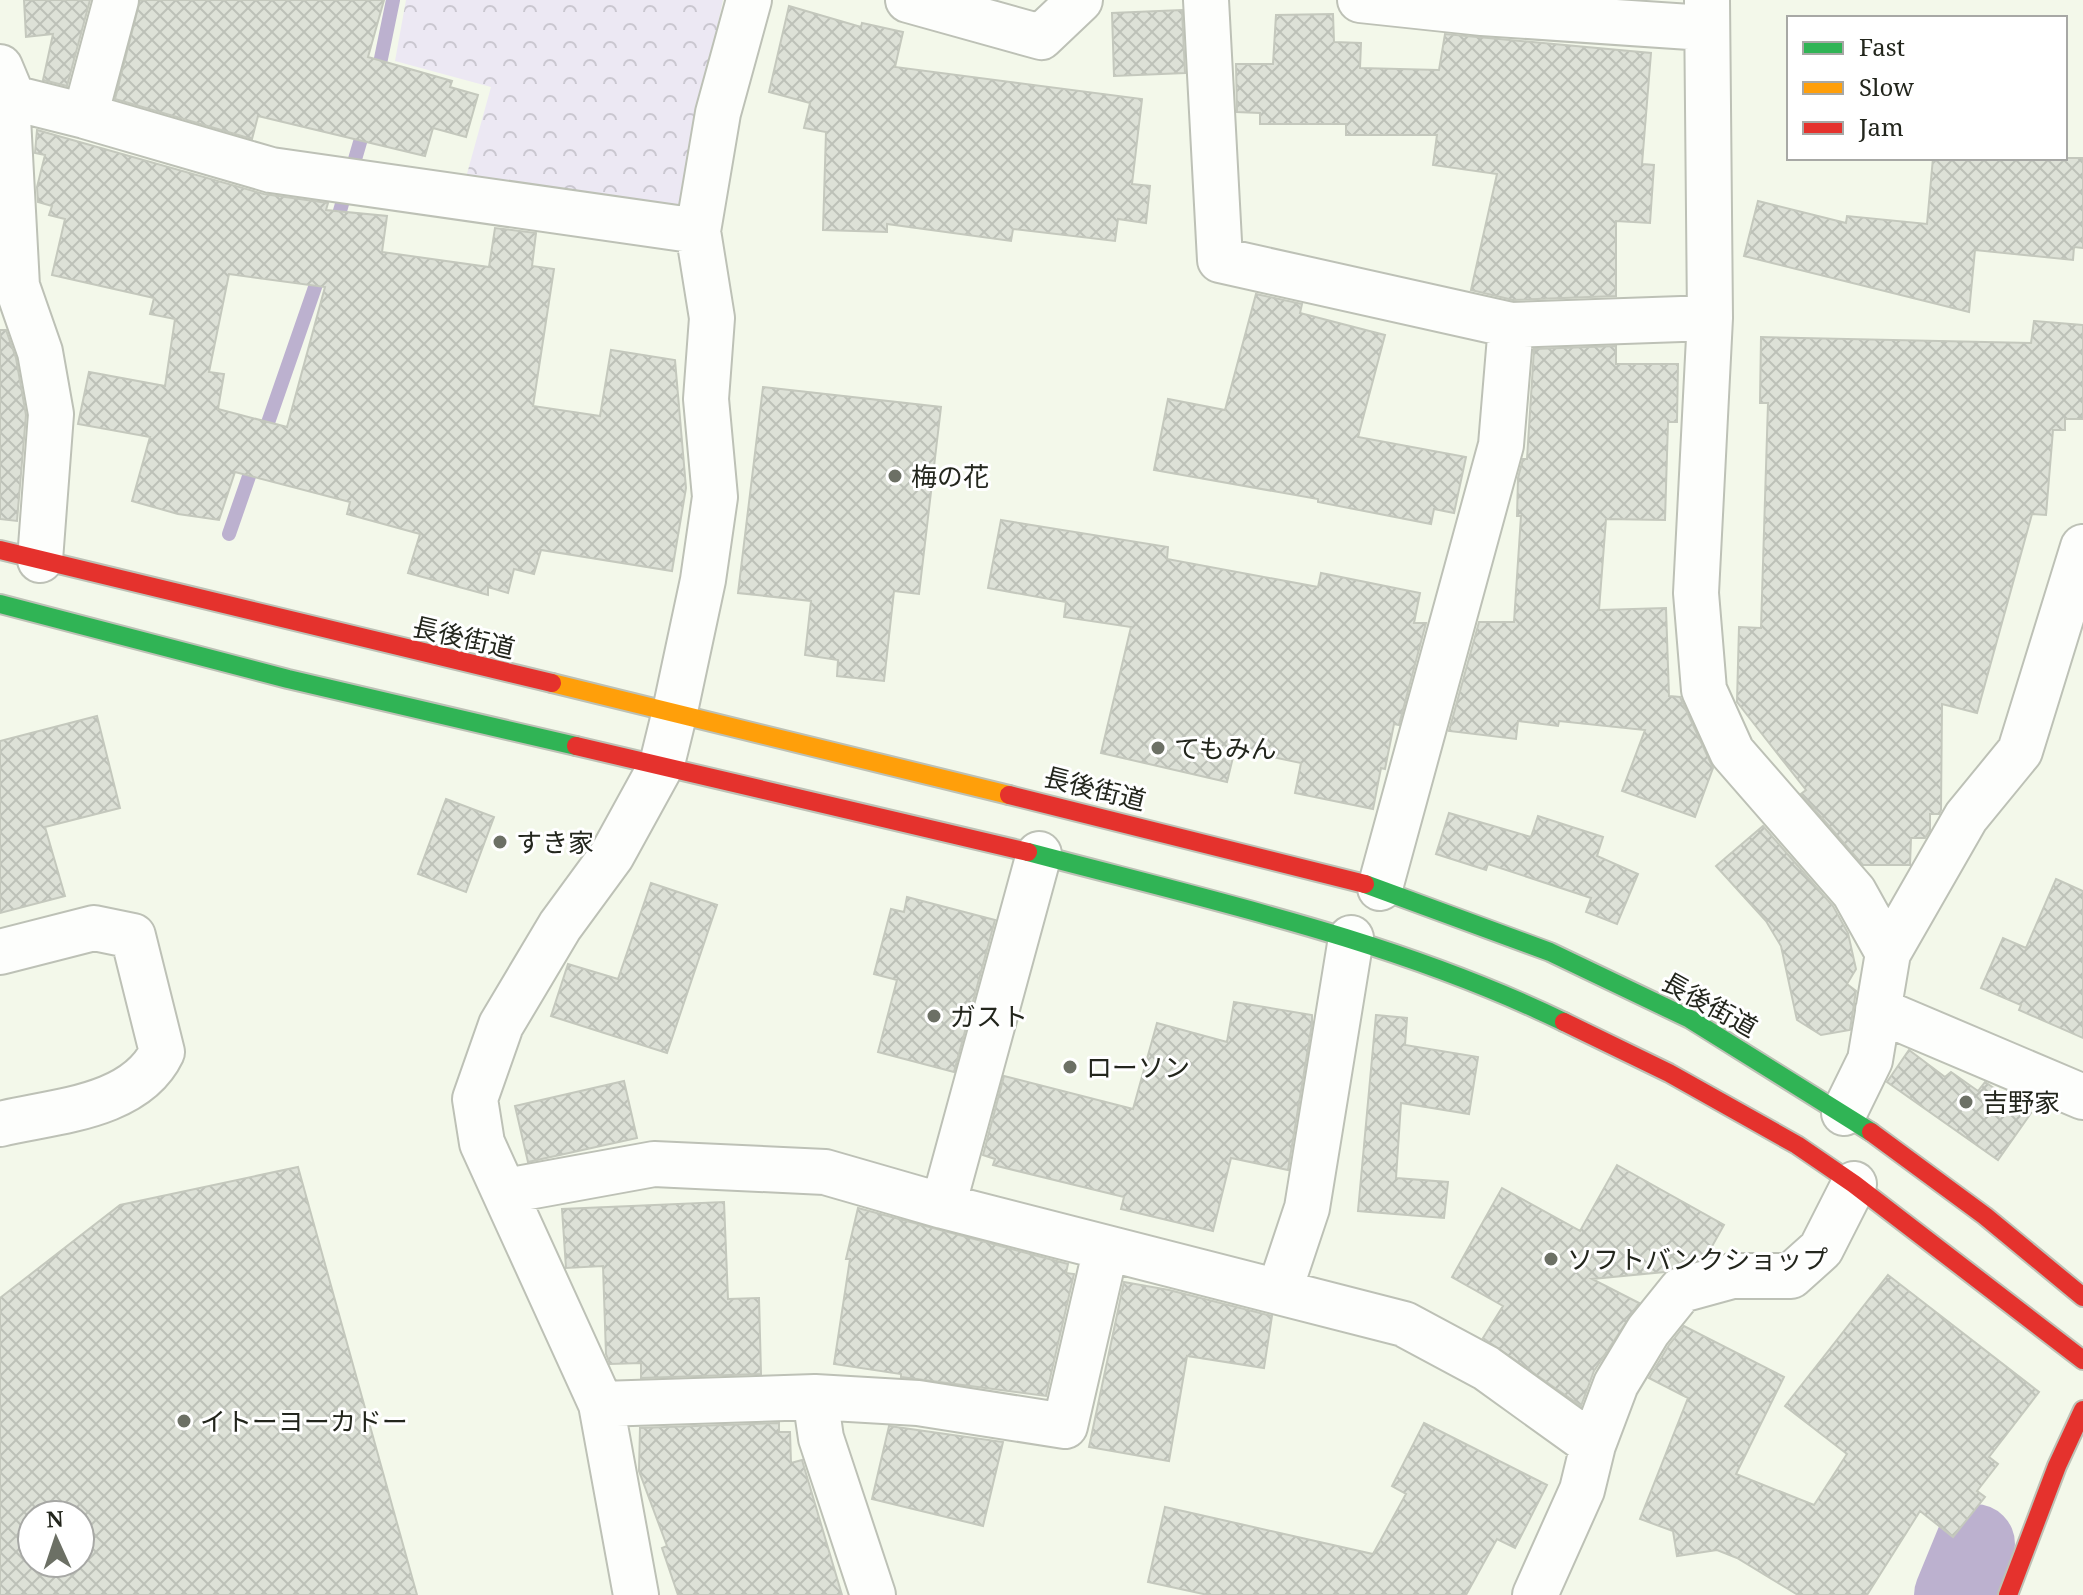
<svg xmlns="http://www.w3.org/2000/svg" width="2083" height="1595" font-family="'Noto Serif','Noto Sans JP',serif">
	<defs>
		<pattern id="park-crowns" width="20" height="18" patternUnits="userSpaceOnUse" patternTransform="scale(2)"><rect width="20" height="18" fill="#ece8f3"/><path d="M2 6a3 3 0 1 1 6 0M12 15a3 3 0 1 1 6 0" fill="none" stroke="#cac7d0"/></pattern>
		<pattern id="building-cross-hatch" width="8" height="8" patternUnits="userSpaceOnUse" patternTransform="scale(2)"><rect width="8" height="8" fill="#dde1d7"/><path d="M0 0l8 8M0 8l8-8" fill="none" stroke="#bdc1b8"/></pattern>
	</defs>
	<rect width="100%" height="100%" fill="#f3f8ea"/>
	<path fill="url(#park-crowns)" d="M 406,0 L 723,0 L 679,206 L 465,181 L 491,87 L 395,61 Z"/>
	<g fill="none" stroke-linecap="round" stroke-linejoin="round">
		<path stroke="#bcb1cf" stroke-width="14" d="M 377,78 L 393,0
			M 335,228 L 365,125
			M 262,440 L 321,270
			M 229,534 L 255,459"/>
		<path stroke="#bcb1cf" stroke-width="80" d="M 1954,1595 L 1975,1544"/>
	</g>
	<path fill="url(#building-cross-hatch)" stroke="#c4c8bd" stroke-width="2" fill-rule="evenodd" d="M 24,0 L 90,0 L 67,86 L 43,80 L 53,34 L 26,37 Z
		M 140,0 L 384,0 L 368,57 L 452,81 L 450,87 L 478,95 L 466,137 L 433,128 L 425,156 L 258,116 L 252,139 L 115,99 Z
		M 789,6 L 861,27 L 862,23 L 903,32 L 895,67 L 1142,99 L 1132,184 L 1150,186 L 1146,223 L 1118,219 L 1115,241 L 1013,229 L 1011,241 L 887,224 L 887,232 L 823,230 L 826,132 L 804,128 L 810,103 L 769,92 Z
		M 1182,10 L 1185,73 L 1114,76 L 1112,13 Z
		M 1333,14 L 1334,42 L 1361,43 L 1360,68 L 1439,70 L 1445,34 L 1651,53 L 1642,164 L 1654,165 L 1650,223 L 1616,221 L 1616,296 L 1513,300 L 1471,290 L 1497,174 L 1433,165 L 1437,135 L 1346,135 L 1346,124 L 1260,124 L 1260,113 L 1237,112 L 1236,64 L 1273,64 L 1276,15 Z
		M 37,130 L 264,194 L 328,203 L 326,210 L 387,216 L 382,252 L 489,267 L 495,228 L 536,233 L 532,266 L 554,269 L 533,406 L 600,416 L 611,350 L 675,360 L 686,488 L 672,571 L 541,550 L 534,574 L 514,569 L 508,593 L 488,587 L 488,595 L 408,573 L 420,534 L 347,514 L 350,502 L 235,472 L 219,520 L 178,514 L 132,501 L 150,437 L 78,424 L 89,372 L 165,386 L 175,319 L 150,314 L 154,298 L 52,275 L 65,219 L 49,215 L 52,206 L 38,202 L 37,187 L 45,155 L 35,153 ZM 229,274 L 325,287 L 287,427 L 218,409 L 224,374 L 209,372 Z
		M 1933,158 L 2083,158 L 2083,248 L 2074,247 L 2073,260 L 1975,250 L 1969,312 L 1744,256 L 1758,201 L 1846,223 L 1847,216 L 1927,224 Z
		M 1256,294 L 1302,304 L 1300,313 L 1385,335 L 1358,437 L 1466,457 L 1454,513 L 1434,509 L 1431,524 L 1318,502 L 1318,499 L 1154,470 L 1168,399 L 1225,410 Z
		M 2034,321 L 2083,325 L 2083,419 L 2065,419 L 2065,430 L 2053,430 L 2046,515 L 2032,514 L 1977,713 L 1942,704 L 1941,810 L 1939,814 L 1930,814 L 1930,830 L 1925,838 L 1911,838 L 1910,865 L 1863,865 L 1801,794 L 1806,790 L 1737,702 L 1739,627 L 1761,628 L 1768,403 L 1760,403 L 1761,337 L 2031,343 Z
		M 0,330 L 6,330 L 16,358 L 26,415 L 17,521 L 0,519 Z
		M 1616,346 L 1616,364 L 1678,364 L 1677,422 L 1668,422 L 1665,520 L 1606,519 L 1599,610 L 1666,608 L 1669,696 L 1680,697 L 1713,768 L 1695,817 L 1622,791 L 1645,730 L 1559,721 L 1558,726 L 1518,721 L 1516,739 L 1449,731 L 1479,622 L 1514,622 L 1521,516 L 1517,516 L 1518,478 L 1523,459 L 1527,459 L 1534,349 Z
		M 763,387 L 941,407 L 919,594 L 894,591 L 884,681 L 837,676 L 838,660 L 805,655 L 811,601 L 738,593 Z
		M 1001,520 L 1168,547 L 1167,559 L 1318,587 L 1321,573 L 1420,593 L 1414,623 L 1426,623 L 1399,725 L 1394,724 L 1385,769 L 1381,768 L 1373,809 L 1295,793 L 1301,763 L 1235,749 L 1227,782 L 1101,753 L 1131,627 L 1064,617 L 1066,602 L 988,588 Z
		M 97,716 L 120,808 L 45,827 L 65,896 L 0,913 L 0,741 Z
		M 446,799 L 494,817 L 466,892 L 418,874 Z
		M 1449,813 L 1531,837 L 1538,816 L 1603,837 L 1597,856 L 1638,874 L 1617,924 L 1586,912 L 1591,898 L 1488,864 L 1486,870 L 1436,854 Z
		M 1763,826 L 1833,906 L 1848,933 L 1856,969 L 1847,984 L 1856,991 L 1850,1030 L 1821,1035 L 1797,1020 L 1781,946 L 1766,921 L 1716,866 Z
		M 2056,879 L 2083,891 L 2083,1038 L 2019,1010 L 2021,1005 L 1981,988 L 2003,938 L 2026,948 Z
		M 651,883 L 717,905 L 667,1053 L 551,1016 L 568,964 L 618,979 Z
		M 907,897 L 995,920 L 954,1072 L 878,1052 L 897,980 L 874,974 L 891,909 L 904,912 Z
		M 1234,1002 L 1312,1015 L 1312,1024 L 1288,1170 L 1231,1158 L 1213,1231 L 1121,1209 L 1124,1197 L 993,1165 L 995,1159 L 983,1155 L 1004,1076 L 1133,1109 L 1157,1023 L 1227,1042 Z
		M 1376,1015 L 1407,1018 L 1405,1045 L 1478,1057 L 1469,1114 L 1401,1103 L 1396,1178 L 1448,1182 L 1444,1218 L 1358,1211 Z
		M 1909,1050 L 1945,1077 L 1951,1072 L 1978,1091 L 1985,1082 L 2031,1113 L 1998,1160 L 1887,1082 Z
		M 624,1081 L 637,1138 L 528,1162 L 515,1106 Z
		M 1617,1165 L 1724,1225 L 1706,1257 L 1665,1272 L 1592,1279 L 1639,1303 L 1594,1371 L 1581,1406 L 1483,1338 L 1503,1306 L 1452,1277 L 1502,1188 L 1580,1231 Z
		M 298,1167 L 417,1595 L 0,1595 L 0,1298 L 120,1205 ZM 32,1515 L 80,1515 L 80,1563 L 32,1563 Z
		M 724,1202 L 728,1299 L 759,1298 L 761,1374 L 641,1378 L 641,1363 L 610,1364 L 606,1354 L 603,1266 L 566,1268 L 562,1209 Z
		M 858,1208 L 1068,1264 L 1066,1273 L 1074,1274 L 1046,1396 L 901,1377 L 901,1374 L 834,1364 L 850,1259 L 846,1259 Z
		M 1888,1275 L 2039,1392 L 1989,1457 L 1998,1464 L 1977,1491 L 1985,1497 L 1953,1537 L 1920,1511 L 1867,1595 L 1798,1595 L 1737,1558 L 1717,1550 L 1677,1556 L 1673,1531 L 1640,1519 L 1688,1398 L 1649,1378 L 1669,1345 L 1684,1326 L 1784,1377 L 1736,1474 L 1814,1505 L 1847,1454 L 1785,1406 Z
		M 1124,1282 L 1169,1290 L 1272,1316 L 1264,1368 L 1187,1356 L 1169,1461 L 1089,1447 Z
		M 779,1423 L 779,1432 L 790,1432 L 791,1463 L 802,1460 L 842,1595 L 678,1595 L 662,1548 L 667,1546 L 639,1471 L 640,1428 Z
		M 1424,1423 L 1547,1485 L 1515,1548 L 1497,1539 L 1466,1595 L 1208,1595 L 1148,1582 L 1165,1507 L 1373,1554 L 1406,1494 L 1392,1486 Z
		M 889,1426 L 1003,1442 L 983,1526 L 872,1499 Z"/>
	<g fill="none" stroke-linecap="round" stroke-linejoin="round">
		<g stroke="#bdc1b6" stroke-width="48">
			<path id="street" d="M 908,0 L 1041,37 L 1080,0
				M 1206,0 L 1220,260 L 1511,325 L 1710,318
				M 1360,0 L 1482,13 L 1705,28
				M 1707,0 L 1710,318 L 1696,593 L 1704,690 L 1732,752 L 1854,892 L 1888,953
				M 0,67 L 13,98 L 8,118 L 17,286 L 40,352 L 51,414 L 40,560
				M 0,104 L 13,98 L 85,116 L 271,170 L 698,231
				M 85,116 L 116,0
				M 1380,888 L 1501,445 L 1511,325
				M 0,952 L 94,928 L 133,936 L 162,1052 C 135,1108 54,1111 0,1124
				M 1878,1010 L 2083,1097
				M 1844,1113 L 1870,1060 L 1888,953 L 1966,817 L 2020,751 L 2083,547
				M 506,1191 L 654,1164 L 825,1172 L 943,1206 L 1404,1324 L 1486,1368 L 1593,1445
				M 943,1206 L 1039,854
				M 1280,1289 L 1307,1208 L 1351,938
				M 815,1397 L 821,1438 L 873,1595
				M 601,1404 L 815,1397 L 918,1403 L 1065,1426 L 1106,1248
				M 636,1595 L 601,1404 L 482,1143 L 475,1099 L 501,1025 L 560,926 L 612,855 L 662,764 L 675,711 L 703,580 L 715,497 L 706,399 L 712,318 L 698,231 L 718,113 L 749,0
				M 1535,1595 L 1582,1490 L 1593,1445 L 1616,1384 L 1648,1331 L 1681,1290 L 1732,1276 L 1791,1276 L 1821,1249 L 1854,1184"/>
		</g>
		<g stroke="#bdc1b6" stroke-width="22">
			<path id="fast" d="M 0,604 L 288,679 L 576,746
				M 1028,852 C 1209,900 1395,940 1564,1022
				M 1365,884 L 1550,952 L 1690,1019 L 1871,1132"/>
		</g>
		<g stroke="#bdc1b6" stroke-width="22">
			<path id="slow" d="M 552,683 L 1009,795"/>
		</g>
		<g stroke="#bdc1b6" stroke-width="22">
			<path id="jam" d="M 0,550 L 552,683
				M 576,746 L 1028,852
				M 1009,795 L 1365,884
				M 1564,1022 L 1669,1073 L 1797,1145 L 1854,1184 L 2083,1360
				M 1871,1132 L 1985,1216 L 2083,1297
				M 2008,1595 L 2057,1466 L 2083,1410"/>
		</g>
		<use href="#street" stroke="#fdfefc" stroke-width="44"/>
		<use href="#fast" stroke="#30b455" stroke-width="18"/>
		<use href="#slow" stroke="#ff9f0a" stroke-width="18"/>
		<use href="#jam" stroke="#e5322d" stroke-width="18"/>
	</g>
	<g fill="#6c7065" stroke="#fff" stroke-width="3">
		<circle cx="895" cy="476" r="8"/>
		<circle cx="1158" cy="748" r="8"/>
		<circle cx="500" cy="842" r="8"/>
		<circle cx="934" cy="1016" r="8"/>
		<circle cx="1070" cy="1067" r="8"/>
		<circle cx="1966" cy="1102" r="8"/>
		<circle cx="1551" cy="1259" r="8"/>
		<circle cx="184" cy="1421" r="8"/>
	</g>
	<g text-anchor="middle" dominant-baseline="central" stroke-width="6" stroke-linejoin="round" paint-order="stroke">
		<g font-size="26" fill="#23261d" stroke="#fff" text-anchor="start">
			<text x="911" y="476">梅の花</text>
			<text x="1174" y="748">てもみん</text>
			<text x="516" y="842">すき家</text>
			<text x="950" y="1016">ガスト</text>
			<text x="1086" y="1067">ローソン</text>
			<text x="1982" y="1102">吉野家</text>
			<text x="1567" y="1259">ソフトバンクショップ</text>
			<text x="200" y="1421">イトーヨーカドー</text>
		</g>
		<g font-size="26" fill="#23261d" stroke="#fff">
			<text transform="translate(464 637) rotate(13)">長後街道</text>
			<text transform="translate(1095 788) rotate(14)">長後街道</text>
			<text transform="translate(1710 1004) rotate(29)">長後街道</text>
		</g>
	</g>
	<rect x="1787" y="16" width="280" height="144" fill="#ffffff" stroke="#a7a8a5" stroke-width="2"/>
	<rect x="1803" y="42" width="40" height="12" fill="#30b455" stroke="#a7a8a5" stroke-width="2"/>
	<text x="1859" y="56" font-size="24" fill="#23261d">Fast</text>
	<rect x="1803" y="82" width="40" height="12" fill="#ff9f0a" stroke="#a7a8a5" stroke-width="2"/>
	<text x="1859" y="96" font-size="24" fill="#23261d">Slow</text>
	<rect x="1803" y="122" width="40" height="12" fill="#e5322d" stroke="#a7a8a5" stroke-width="2"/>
	<text x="1859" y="136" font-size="24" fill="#23261d">Jam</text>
	<g transform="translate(56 1539) rotate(357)"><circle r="38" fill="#ffffff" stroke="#a7a8a5" stroke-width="2"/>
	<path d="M0-6L14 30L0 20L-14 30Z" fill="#6c7065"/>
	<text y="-12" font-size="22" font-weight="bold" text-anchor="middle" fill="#23261d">N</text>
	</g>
</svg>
